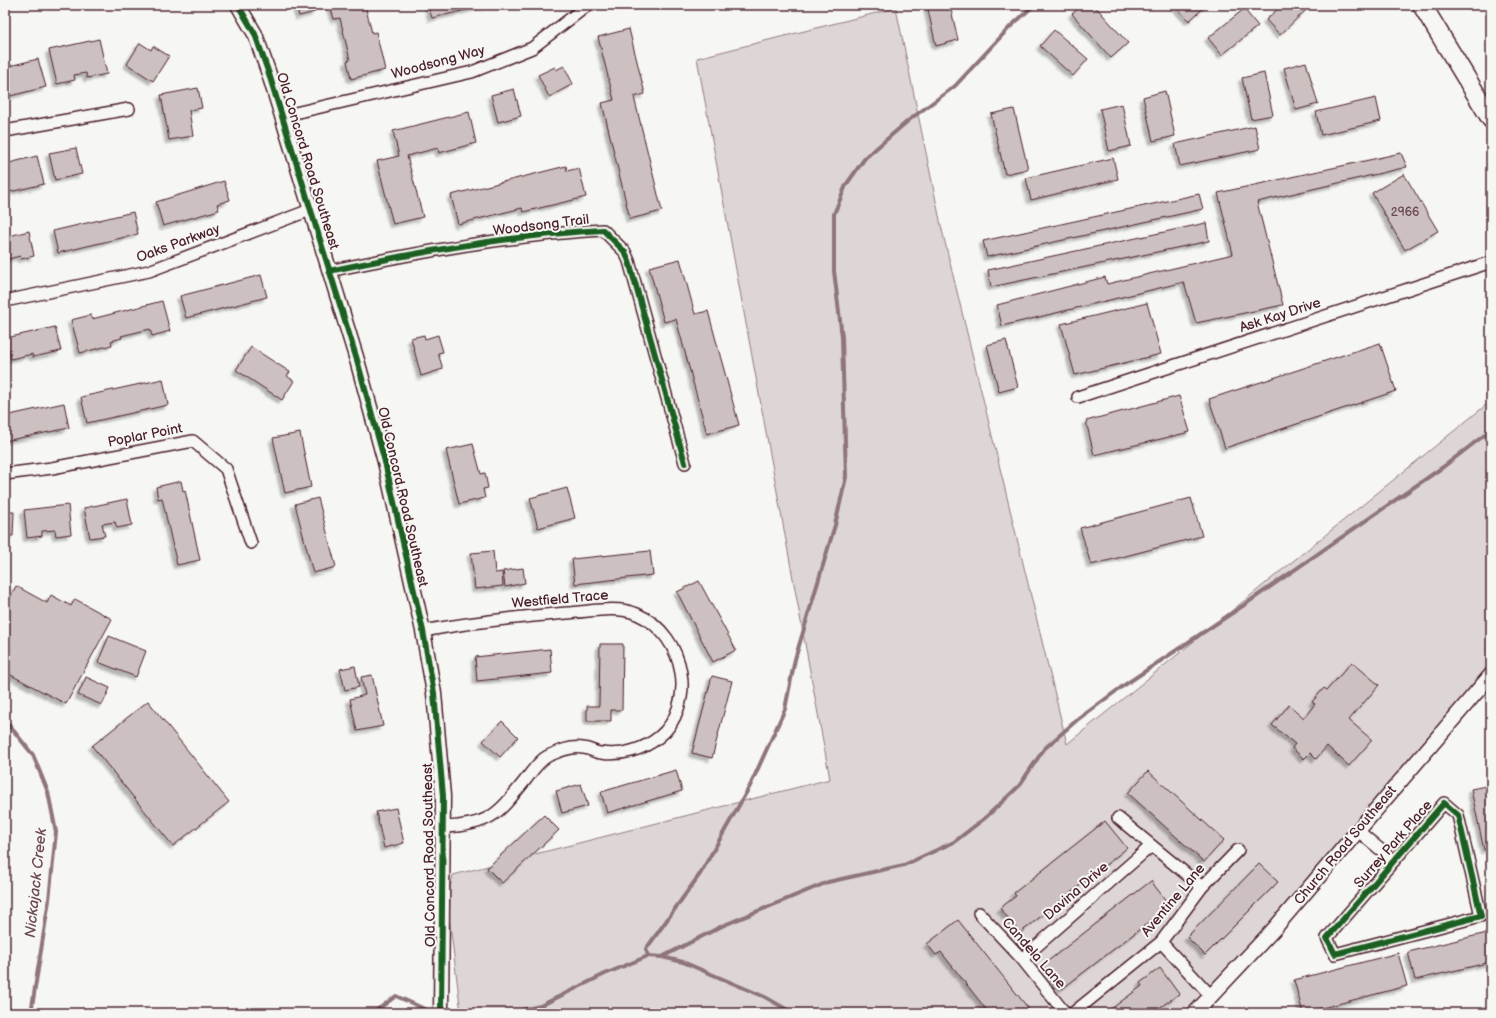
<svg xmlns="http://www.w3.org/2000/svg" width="1496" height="1018" font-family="'Balsamiq Sans',sans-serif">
	<defs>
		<filter id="shadow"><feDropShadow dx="-3.5" dy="3.5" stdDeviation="1" flood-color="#0004"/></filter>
	</defs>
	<rect width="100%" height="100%" fill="#f6f6f2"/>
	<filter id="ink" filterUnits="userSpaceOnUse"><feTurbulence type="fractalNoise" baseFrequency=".025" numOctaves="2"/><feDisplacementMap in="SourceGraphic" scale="8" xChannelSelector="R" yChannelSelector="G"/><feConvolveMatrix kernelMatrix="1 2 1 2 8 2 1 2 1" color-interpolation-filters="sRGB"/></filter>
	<g filter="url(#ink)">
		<path fill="#ddd6d5" stroke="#947a80" d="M 896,8 L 942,230 L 1067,744 L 1491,401 L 1491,683 L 1253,952 L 1184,1013 L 461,1013 L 447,900 L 453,875 L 830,779 L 697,58 Z"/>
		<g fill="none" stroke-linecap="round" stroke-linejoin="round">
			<path stroke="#8e747a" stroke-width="4" d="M 5,720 L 33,755 L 48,792 L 56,832 L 49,900 L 31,1013
				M 648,956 L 646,949 L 700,874 L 750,786 L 785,709 L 795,659 L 835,525 L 846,477 L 842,337 L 834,271 L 834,214 L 846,185 L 865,158 L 909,120 L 955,86 L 1009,28 L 1034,5
				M 662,957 L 722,926 L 828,882 L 904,865 L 954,842 L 985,818 L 1019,786 L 1044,749 L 1077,720 L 1123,686 L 1244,605 L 1443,467 L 1491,430
				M 373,1013 L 396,996 L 427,1010 L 439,1012
				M 508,1013 L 540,1006 L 605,974 L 648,956 L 662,957 L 683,962 L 765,997 L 793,1013"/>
		</g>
		<path fill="#ccc1c0" stroke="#4a1f2b" filter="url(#shadow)" d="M 296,5 L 322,5 L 314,7 L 315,12 L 299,16 Z
			M 330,5 L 365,5 L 372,33 L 376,32 L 385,70 L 351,79 L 347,61 L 350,60 L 340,18 L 334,19 Z
			M 428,5 L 487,5 L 432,18 Z
			M 927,5 L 950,5 L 958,40 L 936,46 Z
			M 1082,5 L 1094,5 L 1128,43 L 1111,58 L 1072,14 Z
			M 1174,5 L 1205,5 L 1206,6 L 1189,21 Z
			M 1282,5 L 1311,5 L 1280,35 L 1266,20 Z
			M 1244,9 L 1258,26 L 1222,55 L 1208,38 Z
			M 629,29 L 645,94 L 634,97 L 662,211 L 630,219 L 602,103 L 614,100 L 598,37 Z
			M 1054,30 L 1088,59 L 1073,76 L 1040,46 Z
			M 99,39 L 107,74 L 87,78 L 86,73 L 74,75 L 75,80 L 57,84 L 49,50 Z
			M 140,43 L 151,50 L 153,46 L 169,56 L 153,81 L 127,64 Z
			M 38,59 L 46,87 L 10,96 L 5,79 L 5,67 Z
			M 1306,62 L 1318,104 L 1296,110 L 1284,68 Z
			M 564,66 L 573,84 L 549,97 L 538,75 L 555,67 L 556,70 Z
			M 1264,73 L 1273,115 L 1251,119 L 1242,78 Z
			M 198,88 L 202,108 L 189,110 L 193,136 L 169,140 L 161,95 Z
			M 514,89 L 521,116 L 498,122 L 491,95 Z
			M 1165,91 L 1175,136 L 1153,141 L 1143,97 Z
			M 1376,98 L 1381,121 L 1321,135 L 1316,112 Z
			M 1122,104 L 1131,146 L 1109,151 L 1100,109 Z
			M 1014,109 L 1028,169 L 1005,174 L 991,114 Z
			M 469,112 L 476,143 L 439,153 L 438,148 L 407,156 L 423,217 L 393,224 L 377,161 L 399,156 L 393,131 Z
			M 1255,126 L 1260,149 L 1180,166 L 1175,144 Z
			M 76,148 L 82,174 L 55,180 L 49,153 Z
			M 1401,153 L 1407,167 L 1257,202 L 1283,305 L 1196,323 L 1184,282 L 1002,326 L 997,305 L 1105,277 L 1107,284 L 1233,254 L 1218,193 Z
			M 37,156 L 44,184 L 5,193 L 5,164 Z
			M 1113,158 L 1118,179 L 1031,200 L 1026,178 Z
			M 566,166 L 567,171 L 579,168 L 586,197 L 523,212 L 522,208 L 458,224 L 451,195 Z
			M 1404,174 L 1438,231 L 1405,250 L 1372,193 Z
			M 224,181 L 230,200 L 217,204 L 219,210 L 163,226 L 156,202 Z
			M 1199,194 L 1203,209 L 987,257 L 983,241 Z
			M 133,212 L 138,234 L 58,253 L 53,231 Z
			M 1206,223 L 1209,241 L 991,287 L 988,270 Z
			M 29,231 L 34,256 L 21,259 L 20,256 L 5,260 L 5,237 Z
			M 680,259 L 695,314 L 708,311 L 739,425 L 707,434 L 676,319 L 664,322 L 649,267 Z
			M 261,275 L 267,297 L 186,318 L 180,296 Z
			M 162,301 L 170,331 L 152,336 L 150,329 L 121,336 L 122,338 L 111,341 L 112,345 L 80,353 L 71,320 L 91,315 L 92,319 Z
			M 1147,303 L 1161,354 L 1075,375 L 1061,324 Z
			M 55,327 L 61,351 L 33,357 L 32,354 L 11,359 L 6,338 Z
			M 424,335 L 425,339 L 438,335 L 443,352 L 438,353 L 443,369 L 421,376 L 411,338 Z
			M 1006,340 L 1018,387 L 999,392 L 987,345 Z
			M 1380,343 L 1396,391 L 1225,448 L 1209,399 Z
			M 251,347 L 290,372 L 287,376 L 294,381 L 282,400 L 236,370 Z
			M 163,379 L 168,405 L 87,423 L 81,397 Z
			M 1179,396 L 1190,432 L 1094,455 L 1086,421 Z
			M 64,403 L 69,428 L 5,441 L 5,416 Z
			M 300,433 L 311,487 L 285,493 L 273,438 Z
			M 473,444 L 481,474 L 485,473 L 488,488 L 483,489 L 485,498 L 459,504 L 446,450 Z
			M 181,481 L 183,491 L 185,490 L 200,560 L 177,565 L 162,498 L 158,499 L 156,487 Z
			M 567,488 L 575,518 L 538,528 L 530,498 Z
			M 318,498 L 336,567 L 313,573 L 295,504 Z
			M 1191,498 L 1202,536 L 1091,565 L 1080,528 Z
			M 127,499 L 132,525 L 117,528 L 115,522 L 102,524 L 105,536 L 90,538 L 84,508 Z
			M 68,505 L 71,534 L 56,536 L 55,530 L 42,531 L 42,536 L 27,538 L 24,510 Z
			M 5,512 L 14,512 L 13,536 L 5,536 Z
			M 493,551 L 495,573 L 502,572 L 503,586 L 475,589 L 471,553 Z
			M 650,551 L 653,575 L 575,584 L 572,559 Z
			M 523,568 L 525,583 L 505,587 L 503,571 Z
			M 699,581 L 736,650 L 713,662 L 677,592 Z
			M 16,586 L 47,603 L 51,595 L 71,606 L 75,599 L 112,619 L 66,704 L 5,672 L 5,607 Z
			M 109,636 L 146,651 L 136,677 L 98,662 Z
			M 600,644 L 623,644 L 622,710 L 611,710 L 611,721 L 587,721 L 587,706 L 599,706 Z
			M 550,649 L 552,673 L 477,681 L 475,657 Z
			M 1352,662 L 1379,685 L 1349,720 L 1372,740 L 1349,766 L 1327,746 L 1316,759 L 1310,753 L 1304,759 L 1292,748 L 1295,744 L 1272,725 L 1289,705 L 1304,718 L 1315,704 L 1312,702 L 1324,688 L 1327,690 Z
			M 355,666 L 359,687 L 345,690 L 340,669 Z
			M 372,675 L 383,726 L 357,731 L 350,699 L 365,695 L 361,677 Z
			M 712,676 L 732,681 L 712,758 L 692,753 Z
			M 86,677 L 110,688 L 102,705 L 78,695 Z
			M 148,701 L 229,802 L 173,846 L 92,746 Z
			M 502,721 L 518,737 L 500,757 L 483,741 Z
			M 676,770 L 682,791 L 607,813 L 601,792 Z
			M 1148,771 L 1224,840 L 1204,862 L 1128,793 Z
			M 581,784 L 588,806 L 562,813 L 556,791 Z
			M 1491,785 L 1491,848 L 1484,850 L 1471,789 Z
			M 396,808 L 404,843 L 384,848 L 376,812 Z
			M 544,815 L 559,830 L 502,883 L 487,868 Z
			M 1105,821 L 1127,848 L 1020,933 L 1000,908 L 1016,896 L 1014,893 Z
			M 1259,864 L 1278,882 L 1205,955 L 1187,937 Z
			M 1151,881 L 1170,906 L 1062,989 L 1043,965 Z
			M 958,920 L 1032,1013 L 989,1013 L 941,952 L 936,955 L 927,944 Z
			M 1491,932 L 1491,962 L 1415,980 L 1408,952 Z
			M 1398,953 L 1407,986 L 1303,1013 L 1294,980 Z
			M 1160,968 L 1179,994 L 1152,1013 L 1114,1013 L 1111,1009 L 1142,986 L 1140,983 Z"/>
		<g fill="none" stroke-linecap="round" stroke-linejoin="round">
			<g stroke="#4a1f2b" stroke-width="14">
				<path id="minor" d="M 282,116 L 472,72 L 532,48 L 588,5
					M 5,131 L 129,109
					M 329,271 C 418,252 512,235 603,230 L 625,252 L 629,261 L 685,463
					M 5,301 L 149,271 L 310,210
					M 1078,397 L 1491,262
					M 5,474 L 52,468 L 193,441 L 226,469 L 251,543
					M 423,631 C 471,622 519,617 567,613 C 589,612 616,605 637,614 C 662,625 677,648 681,673 C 685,695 677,723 659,737 C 643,750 621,756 601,753 C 595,753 589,748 583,748 C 571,746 559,751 548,756 C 540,760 532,771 527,778 C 498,814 491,825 444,827
					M 1444,803 L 1458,815 L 1481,916 L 1335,954 L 1327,938 Z
					M 1118,818 L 1202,887
					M 1357,830 L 1394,861
					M 979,913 L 1022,959 L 1065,1013
					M 1161,942 L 1211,996
					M 1022,959 L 1151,846
					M 1073,1013 L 1161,942 L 1202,887 L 1238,850"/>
			</g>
			<g stroke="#4a1f2b" stroke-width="17">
				<path id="tertiary" d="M 238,5 L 255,34 L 269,74 L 357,360 L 385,462 L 423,631 L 434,693 L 443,796 L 441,1013
					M 1195,1013 L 1274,929 L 1491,675"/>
			</g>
			<g stroke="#4a1f2b" stroke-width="21">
				<path id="primary" d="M 1422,5 L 1491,119"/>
			</g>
			<use href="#minor" stroke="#f6f6f2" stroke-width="11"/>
			<use href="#tertiary" stroke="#f6f6f2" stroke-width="14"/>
			<use href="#primary" stroke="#f6f6f2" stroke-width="18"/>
			<g stroke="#f6f6f2" stroke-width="8">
				<path id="cycleway" d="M 238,5 L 255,34 L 269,74 L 357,360 L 385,462 L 423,631 L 434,693 L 443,796 L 441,1013
					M 329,271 C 418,252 512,235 603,230 L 625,252 L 629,261 L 685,463
					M 1444,803 L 1458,815 L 1481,916 L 1335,954 L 1327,938 Z"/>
			</g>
			<use href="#cycleway" stroke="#1b5e20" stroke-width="6"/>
		</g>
	</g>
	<g text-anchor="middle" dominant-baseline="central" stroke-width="4" stroke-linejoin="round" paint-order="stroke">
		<g font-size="12" fill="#6a4850">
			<text x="1405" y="212">2966</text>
		</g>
		<g font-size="14" fill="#4a1f2b" stroke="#f6f6f2">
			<text transform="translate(438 62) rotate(-15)">Woodsong Way</text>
			<text transform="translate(308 161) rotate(73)">Old Concord Road Southeast</text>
			<text transform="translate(541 225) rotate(-7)">Woodsong Trail</text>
			<text transform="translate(178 243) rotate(-20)">Oaks Parkway</text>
			<text transform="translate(1280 315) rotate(-18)">Ask Kay Drive</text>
			<text transform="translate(145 435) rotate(-11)">Poplar Point</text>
			<text transform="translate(403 497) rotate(77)">Old Concord Road Southeast</text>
			<text transform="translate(560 599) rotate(-5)">Westfield Trace</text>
			<text transform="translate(1393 844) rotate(-49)">Surrey Park Place</text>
			<text transform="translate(1345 845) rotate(-50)">Church Road Southeast</text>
			<text transform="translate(429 855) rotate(-91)">Old Concord Road Southeast</text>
			<text transform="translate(1076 891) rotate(-41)">Davina Drive</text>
			<text transform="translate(1173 900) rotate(-50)">Aventine Lane</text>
			<text transform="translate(1034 953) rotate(49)">Candela Lane</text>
		</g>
		<g font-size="15" font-style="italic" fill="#6c4a52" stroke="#f6f6f2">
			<text transform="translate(36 883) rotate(-84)">Nickajack Creek</text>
		</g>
	</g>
	<rect width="1496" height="1018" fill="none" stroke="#f6f6f2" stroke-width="20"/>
	<rect x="10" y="10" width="1476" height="998" fill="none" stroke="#4a1f2b" stroke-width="1.5" filter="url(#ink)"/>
</svg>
